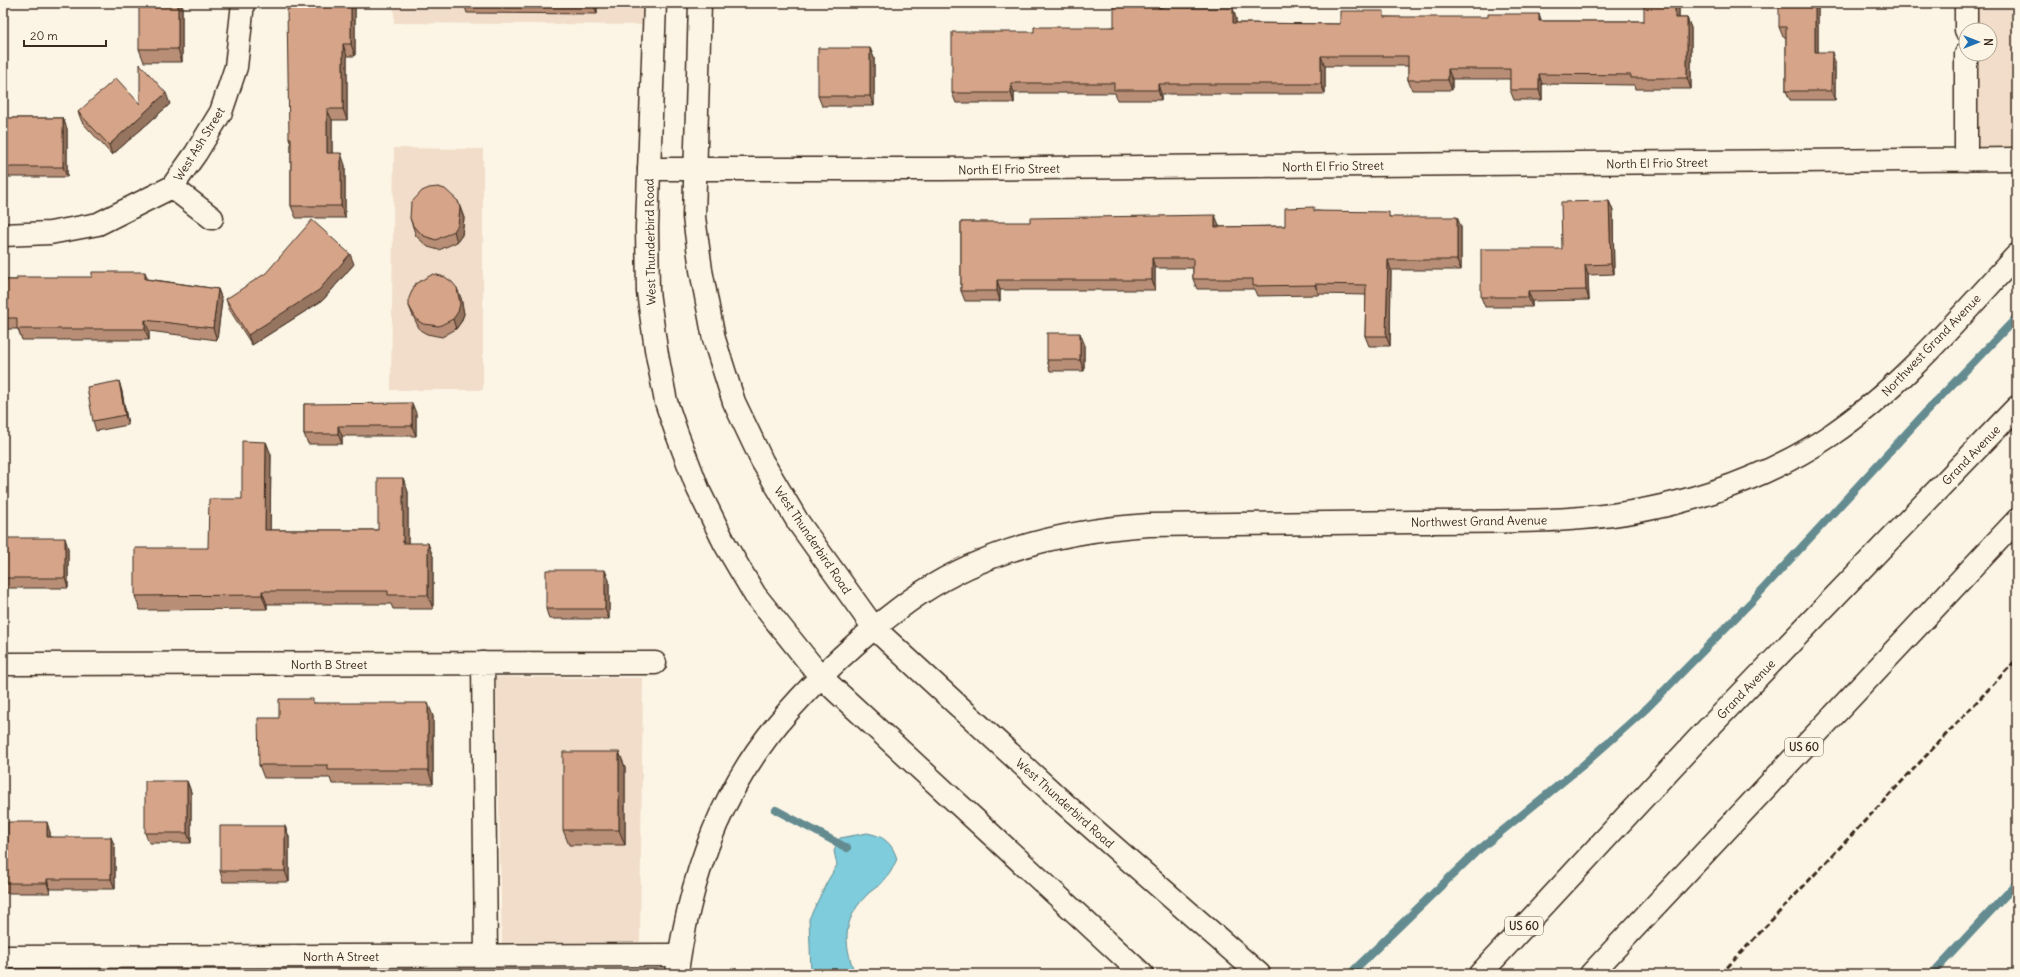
<svg xmlns="http://www.w3.org/2000/svg" width="2020" height="977" font-family="Delius,sans-serif">
	<rect width="100%" height="100%" fill="#fcf5e5"/>
	<filter id="ink" filterUnits="userSpaceOnUse"><feTurbulence type="fractalNoise" baseFrequency=".025" numOctaves="2"/><feDisplacementMap in="SourceGraphic" scale="8" xChannelSelector="R" yChannelSelector="G"/><feConvolveMatrix kernelMatrix="1 2 1 2 8 2 1 2 1" color-interpolation-filters="sRGB"/></filter>
	<g filter="url(#ink)">
		<path fill="#f1ddc9" d="M 394,3 L 646,3 L 646,25 L 394,23 Z
			M 1978,3 L 2017,3 L 2017,152 L 1976,151 L 1977,54 L 1990,54 L 1990,30 L 1977,30 Z
			M 394,148 L 483,149 L 483,390 L 391,390 Z
			M 496,677 L 643,678 L 640,942 L 502,943 Z"/>
		<path fill="#7eccdc" stroke="#638b90" d="M 867,833 C 884,836 892,843 897,859 C 894,865 891,873 886,878 C 882,884 875,888 870,892 C 842,918 843,941 855,974 L 811,974 L 809,919 L 827,882 L 837,865 L 834,851 L 840,838 Z"/>
		<g fill="none" stroke-linecap="round" stroke-linejoin="round">
			<path stroke="#638b90" stroke-width="8" d="M 776,810 L 847,848
				M 1354,970 L 1475,853 L 1582,766 L 1647,708 L 1752,601 L 1926,412 L 2017,317
				M 1932,974 L 2017,883"/>
			<g stroke="#3b2a1e" stroke-width="25">
				<path id="street" d="M 1966,3 L 1966,30
					M 1966,54 L 1966,160
					M 649,169 L 940,169 L 2017,159
					M 172,187 L 212,218
					M 3,235 L 50,233 L 98,224 L 172,187 L 196,153 L 221,112 L 236,67 L 243,3
					M 874,628 C 890,616 905,603 921,593 C 988,549 1071,530 1149,525 C 1238,524 1326,523 1414,522 C 1470,521 1527,523 1582,518 C 1667,512 1760,483 1831,435 C 1903,386 1958,319 2017,255
					M 483,663 L 486,955
					M 3,664 L 655,663
					M 3,957 L 678,955"/>
			</g>
			<g stroke="#3b2a1e" stroke-width="25">
				<path id="secondary" d="M 655,3 L 647,228 L 648,292 L 656,349 L 666,402 L 677,434 L 698,489 L 725,544 L 755,595 L 820,676 L 1142,974
					M 700,3 L 694,217 L 701,270 L 714,339 L 734,402 L 762,461 L 798,522 L 874,628 L 1066,805 L 1259,974
					M 677,974 C 679,952 684,930 689,908 C 718,783 779,709 874,628"/>
			</g>
			<g stroke="#3b2a1e" stroke-width="25">
				<path id="highway" d="M 1480,974 L 1697,740 L 2017,407
					M 1591,974 L 2017,520"/>
			</g>
			<use href="#street" stroke="#fcf5e5" stroke-width="22"/>
			<use href="#secondary" stroke="#fcf5e5" stroke-width="22"/>
			<use href="#highway" stroke="#fcf5e5" stroke-width="22"/>
			<path stroke="#3b2a1e" stroke-width="3" stroke-dasharray="6 3" stroke-linecap="butt" d="M 1721,974 L 2017,659"/>
		</g>
		<path fill="#b88e76" stroke="#3b2a1e" d="M 182,3 L 182,62 L 144,62 L 139,49 Z
			M 355,3 L 355,56 L 347,56 L 347,120 L 332,120 L 332,153 L 345,165 L 345,218 L 296,218 L 291,206 L 291,145 L 289,138 Z
			M 464,3 L 597,3 L 597,14 L 467,13 Z
			M 1679,3 L 1679,18 L 1687,18 L 1691,28 L 1691,89 L 1635,89 L 1634,85 L 1542,84 L 1542,100 L 1514,100 L 1510,90 L 1510,79 L 1452,79 L 1452,90 L 1412,90 L 1408,80 L 1408,66 L 1325,66 L 1325,94 L 1161,94 L 1161,100 L 1117,100 L 1115,93 L 1014,93 L 1014,103 L 956,103 L 952,93 L 1034,32 L 1114,27 L 1161,6 L 1161,8 L 1236,18 L 1236,23 L 1340,24 L 1386,17 L 1541,21 L 1644,21 Z
			M 1818,3 L 1818,52 L 1835,62 L 1835,100 L 1790,100 L 1786,91 L 1786,37 L 1783,37 L 1779,27 Z
			M 870,48 L 874,58 L 874,106 L 822,106 L 818,96 Z
			M 140,104 L 170,104 L 112,155 L 82,122 L 78,112 Z
			M 3,118 L 63,118 L 67,129 L 67,177 L 3,177 Z
			M 458,201 L 464,218 L 462,235 L 457,242 L 439,250 L 428,247 L 416,236 L 410,218 Z
			M 1609,201 L 1613,211 L 1614,274 L 1588,275 L 1589,300 L 1532,301 L 1532,307 L 1485,307 L 1481,297 L 1562,249 Z
			M 1316,211 L 1390,217 L 1461,227 L 1461,270 L 1391,270 L 1390,346 L 1369,346 L 1365,336 L 1366,295 L 1319,294 L 1319,295 L 1257,296 L 1254,289 L 1197,289 L 1193,279 L 1193,268 L 1155,268 L 1155,290 L 1000,290 L 1000,301 L 965,301 L 961,291 L 961,222 L 1219,225 L 1219,227 L 1285,226 Z
			M 354,264 L 323,300 L 252,345 L 229,309 L 226,299 Z
			M 148,279 L 218,289 L 222,300 L 217,340 L 149,331 L 149,340 L 22,340 L 18,329 L 3,329 L 3,280 Z
			M 461,298 L 464,314 L 461,322 L 456,329 L 442,337 L 427,334 L 420,330 L 413,316 L 409,306 Z
			M 1084,343 L 1084,371 L 1050,371 L 1047,360 Z
			M 119,381 L 122,392 L 128,425 L 96,431 L 93,421 Z
			M 304,404 L 416,413 L 416,436 L 342,436 L 342,444 L 308,444 L 304,434 Z
			M 266,442 L 271,455 L 270,530 L 378,530 L 403,478 L 408,492 L 408,543 L 433,556 L 433,609 L 393,609 L 391,604 L 267,604 L 267,609 L 140,610 L 135,596 L 208,548 L 242,499 Z
			M 3,538 L 68,548 L 68,588 L 6,588 L 6,594 L 3,594 Z
			M 609,580 L 609,619 L 549,619 L 546,609 Z
			M 314,703 L 433,716 L 433,784 L 332,784 L 330,778 L 264,778 L 259,765 L 279,718 Z
			M 619,752 L 625,767 L 625,845 L 569,845 L 563,830 Z
			M 187,781 L 191,792 L 191,843 L 149,843 L 145,833 Z
			M 285,826 L 289,837 L 289,882 L 223,882 L 220,871 Z
			M 50,832 L 50,837 L 115,847 L 115,889 L 50,889 L 50,893 L 3,893 L 3,842 L 8,842 Z"/>
		<path fill="#967460" stroke="#3b2a1e" d="M 178,3 L 182,3 L 182,62 L 178,49 Z
			M 351,3 L 355,3 L 355,56 L 351,44 Z
			M 593,3 L 597,3 L 597,14 Z
			M 1158,3 L 1160,3 L 1161,6 L 1161,18 L 1158,8 Z
			M 1675,3 L 1679,3 L 1679,28 L 1675,18 Z
			M 1815,3 L 1818,3 L 1818,61 L 1815,52 Z
			M 1233,8 L 1236,18 L 1236,33 L 1233,23 Z
			M 1539,14 L 1542,24 L 1539,21 Z
			M 1687,18 L 1691,28 L 1691,89 L 1687,78 Z
			M 343,44 L 347,56 L 347,120 L 343,109 Z
			M 870,48 L 874,58 L 874,106 L 870,96 Z
			M 1832,52 L 1835,62 L 1835,100 L 1831,91 Z
			M 1321,56 L 1325,66 L 1325,94 L 1321,84 Z
			M 1448,69 L 1452,79 L 1452,90 L 1448,80 Z
			M 1539,74 L 1542,84 L 1542,100 L 1539,90 Z
			M 1011,83 L 1014,93 L 1014,103 L 1011,93 Z
			M 1158,84 L 1161,94 L 1161,100 L 1158,90 Z
			M 166,93 L 170,104 L 112,155 L 109,145 Z
			M 327,109 L 332,120 L 332,165 L 327,153 Z
			M 63,118 L 67,129 L 67,177 L 63,167 Z
			M 341,153 L 345,165 L 345,218 L 341,206 Z
			M 1609,201 L 1613,211 L 1614,274 L 1611,264 Z
			M 460,208 L 464,218 L 462,235 L 457,242 L 454,231 Z
			M 1215,215 L 1219,225 L 1219,237 L 1215,227 Z
			M 1457,217 L 1461,227 L 1461,270 L 1457,260 Z
			M 350,254 L 354,264 L 323,300 L 252,345 L 248,335 Z
			M 1152,258 L 1155,268 L 1155,290 L 1152,280 Z
			M 1388,260 L 1391,270 L 1390,346 L 1386,336 Z
			M 1585,265 L 1588,275 L 1589,300 L 1586,290 Z
			M 145,272 L 149,283 L 145,279 Z
			M 997,280 L 1000,290 L 1000,301 L 997,291 Z
			M 1315,284 L 1319,294 L 1319,295 L 1315,285 Z
			M 457,288 L 461,298 L 464,314 L 461,322 L 456,329 L 453,319 Z
			M 218,289 L 222,300 L 217,340 L 213,328 Z
			M 1528,291 L 1532,301 L 1532,307 L 1528,297 Z
			M 145,320 L 149,331 L 149,340 L 145,329 Z
			M 1080,333 L 1084,343 L 1084,371 L 1080,360 Z
			M 119,381 L 122,392 L 128,425 L 125,415 Z
			M 412,403 L 416,413 L 416,436 L 412,426 Z
			M 338,426 L 342,436 L 342,444 L 338,434 Z
			M 266,442 L 271,455 L 270,543 L 265,530 Z
			M 403,478 L 408,492 L 408,556 L 403,543 Z
			M 65,538 L 68,548 L 68,588 L 65,578 Z
			M 428,543 L 433,556 L 433,609 L 428,595 Z
			M 605,570 L 609,580 L 609,619 L 605,609 Z
			M 3,578 L 6,588 L 6,594 L 3,584 Z
			M 262,591 L 267,604 L 267,609 L 262,595 Z
			M 428,703 L 433,716 L 433,784 L 428,770 Z
			M 619,752 L 625,767 L 625,845 L 619,830 Z
			M 187,781 L 191,792 L 191,843 L 187,833 Z
			M 47,822 L 50,832 L 50,847 L 47,837 Z
			M 285,826 L 289,837 L 289,882 L 285,871 Z
			M 111,837 L 115,847 L 115,889 L 111,879 Z
			M 47,879 L 50,889 L 50,893 L 47,883 Z"/>
		<path fill="#d6a589" stroke="#3b2a1e" d="M 139,3 L 178,3 L 178,49 L 139,49 Z
			M 290,3 L 351,3 L 351,44 L 343,44 L 343,109 L 327,109 L 327,153 L 341,153 L 341,206 L 291,206 L 291,138 L 289,138 L 287,9 L 290,9 Z
			M 1114,3 L 1158,3 L 1158,8 L 1233,8 L 1233,23 L 1340,24 L 1340,11 L 1384,11 L 1384,17 L 1488,17 L 1488,14 L 1539,14 L 1539,21 L 1644,21 L 1644,3 L 1675,3 L 1675,18 L 1687,18 L 1687,78 L 1631,78 L 1631,75 L 1539,74 L 1539,90 L 1510,90 L 1510,69 L 1448,69 L 1448,80 L 1408,80 L 1408,56 L 1321,56 L 1321,84 L 1158,84 L 1158,90 L 1114,90 L 1114,83 L 1011,83 L 1011,93 L 952,93 L 952,32 L 1034,32 L 1034,27 L 1114,27 Z
			M 1779,3 L 1815,3 L 1815,52 L 1832,52 L 1831,91 L 1786,91 L 1786,27 L 1779,27 Z
			M 818,48 L 870,48 L 870,96 L 818,96 Z
			M 140,64 L 166,93 L 109,145 L 78,112 L 116,78 L 140,104 Z
			M 3,118 L 63,118 L 63,167 L 3,167 Z
			M 438,187 L 445,189 L 458,201 L 460,208 L 458,225 L 454,231 L 436,240 L 424,236 L 413,226 L 410,218 L 411,203 L 422,191 L 429,188 Z
			M 1609,201 L 1611,264 L 1585,265 L 1586,290 L 1528,291 L 1528,297 L 1481,297 L 1481,249 L 1562,249 L 1561,202 Z
			M 1314,207 L 1314,211 L 1389,212 L 1389,217 L 1457,217 L 1457,260 L 1388,260 L 1386,336 L 1365,336 L 1366,285 L 1315,284 L 1315,285 L 1253,286 L 1253,279 L 1193,279 L 1193,258 L 1152,258 L 1152,280 L 997,280 L 997,291 L 961,291 L 961,222 L 1030,222 L 1030,218 L 1215,215 L 1215,227 L 1285,226 L 1285,208 Z
			M 312,220 L 350,254 L 319,290 L 248,335 L 226,299 L 266,273 Z
			M 92,272 L 145,272 L 145,279 L 218,289 L 213,328 L 145,320 L 145,329 L 17,329 L 17,318 L 3,318 L 3,280 L 17,280 L 17,277 L 92,277 Z
			M 433,274 L 445,277 L 452,282 L 457,288 L 460,304 L 458,312 L 453,319 L 439,326 L 423,324 L 417,320 L 409,306 L 409,298 L 415,284 Z
			M 1047,333 L 1080,333 L 1080,360 L 1047,360 Z
			M 119,381 L 125,415 L 93,421 L 87,387 Z
			M 412,403 L 412,426 L 338,426 L 338,434 L 304,434 L 304,404 Z
			M 242,441 L 266,442 L 265,530 L 378,530 L 378,478 L 403,478 L 403,543 L 428,543 L 428,595 L 388,595 L 388,591 L 262,591 L 262,595 L 135,596 L 135,548 L 208,548 L 209,499 L 242,499 Z
			M 3,538 L 65,538 L 65,578 L 3,578 Z
			M 546,570 L 605,570 L 605,609 L 546,609 Z
			M 279,699 L 313,699 L 313,703 L 428,703 L 428,770 L 328,770 L 328,765 L 259,765 L 258,718 L 279,718 Z
			M 563,752 L 619,752 L 619,830 L 563,830 Z
			M 145,781 L 187,781 L 187,833 L 145,833 Z
			M 8,822 L 47,822 L 47,837 L 111,837 L 111,879 L 47,879 L 47,883 L 3,883 L 3,842 L 8,842 Z
			M 220,826 L 285,826 L 285,871 L 220,871 Z"/>
	</g>
	<g text-anchor="middle" dominant-baseline="central" stroke-width="4" stroke-linejoin="round" paint-order="stroke">
		<g fill="#fcf5e5" stroke="#75675a" stroke-width="1">
			<rect x="1785" y="738" width="38" height="18" rx="3"/>
			<rect x="1505" y="917" width="38" height="18" rx="3"/>
		</g>
		<g font-size="11" font-weight="bold" fill="#3b2a1e">
			<text x="1804" y="747">US 60</text>
			<text x="1524" y="926">US 60</text>
		</g>
		<g font-size="12" fill="#3b2a1e" stroke="#fcf5e5">
			<text transform="translate(199 144) rotate(-58)">West Ash Street</text>
			<text transform="translate(1657 163) rotate(-1)">North El Frio Street</text>
			<text transform="translate(1333 166) rotate(-1)">North El Frio Street</text>
			<text transform="translate(1009 169) rotate(-1)">North El Frio Street</text>
			<text transform="translate(650 242) rotate(-91)">West Thunderbird Road</text>
			<text transform="translate(1931 345) rotate(-46)">Northwest Grand Avenue</text>
			<text transform="translate(1971 455) rotate(-46)">Grand Avenue</text>
			<text transform="translate(1479 521) rotate(-1)">Northwest Grand Avenue</text>
			<text transform="translate(813 540) rotate(56)">West Thunderbird Road</text>
			<text x="329" y="664">North B Street</text>
			<text transform="translate(1746 689) rotate(-46)">Grand Avenue</text>
			<text transform="translate(1065 803) rotate(42)">West Thunderbird Road</text>
			<text x="341" y="956">North A Street</text>
		</g>
	</g>
	<rect width="2020" height="977" fill="none" stroke="#fcf5e5" stroke-width="16"/>
	<rect x="8" y="8" width="2004" height="961" fill="none" stroke="#3b2a1e" stroke-width="1.5" filter="url(#ink)"/>
	<g transform="translate(1978 42) rotate(90)"><circle r="19" fill="#fcf5e5" stroke="#afa495"/>
	<path d="M0-3L7 15L0 10L-7 15Z" fill="#1f6fb2"/>
	<text y="-6" font-size="11" font-weight="bold" text-anchor="middle" fill="#3b2a1e">N</text>
	</g>
	<path d="M24 40v6h82v-6" fill="none" stroke="#3b2a1e" stroke-width="2"/>
	<text x="30" y="40" font-size="12" fill="#3b2a1e" stroke="#fcf5e5" stroke-width="3" paint-order="stroke">20 m</text>
</svg>
